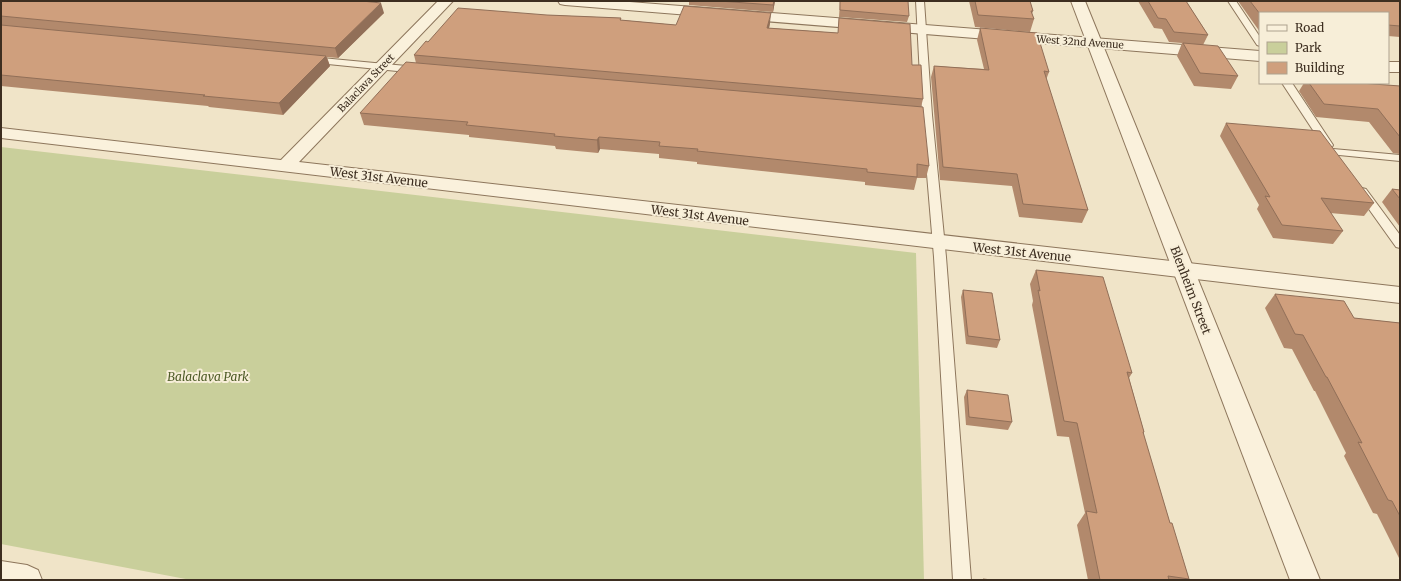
<svg xmlns="http://www.w3.org/2000/svg" width="1401" height="581" font-family="Merriweather,serif">
	<rect width="100%" height="100%" fill="#f0e4c8"/>
	<path fill="#c9cf9b" d="M 1,147 L 916,253 L 924,580 L 191,580 L 1,544 Z"/>
	<g fill="none" stroke-linecap="round" stroke-linejoin="round">
		<g stroke="#8d765c" stroke-width="2">
			<path id="service" d="M 916,1 L 924,1 L 932,115 L 946,257 L 971,580 L 953,580 L 934,257 L 922,115 Z
				M 1228,1 L 1236,1 L 1260,37 L 1260,46 L 1257,45 Z
				M 311,57 L 417,67 L 422,70 L 417,73 L 308,62 L 306,60 L 308,58 Z
				M 1282,83 L 1292,83 L 1333,145 L 1332,147 L 1324,147 Z
				M 1333,149 L 1400,155 L 1400,161 L 1329,154 L 1328,152 Z
				M 1362,188 L 1366,189 L 1400,235 L 1400,248 L 1396,247 L 1356,191 L 1358,189 Z"/>
		</g>
		<g stroke="#8d765c" stroke-width="2">
			<path id="minor" d="M 438,1 L 453,1 L 299,162 L 1400,287 L 1400,303 L 1,138 L 1,128 L 281,160 Z
				M 558,1 L 617,1 L 1260,51 L 1260,61 L 565,5 L 560,4 Z
				M 1388,62 L 1400,62 L 1400,72 L 1388,72 Z
				M 1,561 L 27,565 L 38,570 L 42,580 L 1,580 Z"/>
		</g>
		<g stroke="#8d765c" stroke-width="2">
			<path id="tertiary" d="M 1071,1 L 1085,1 L 1320,580 L 1290,580 Z"/>
		</g>
		<use href="#service" fill="#faf1dc" fill-rule="evenodd"/>
		<use href="#minor" fill="#faf1dc" fill-rule="evenodd"/>
		<use href="#tertiary" fill="#faf1dc" fill-rule="evenodd"/>
	</g>
	<path fill="#b2896c" d="M 1,1 L 384,13 L 338,58 L 327,57 L 330,66 L 283,115 L 209,107 L 208,106 L 1,86 Z
		M 689,1 L 775,1 L 773,12 L 689,5 Z
		M 840,1 L 909,16 L 907,22 L 839,17 Z
		M 969,1 L 1030,1 L 1033,11 L 1032,14 L 1034,19 L 1030,32 L 975,27 Z
		M 1138,1 L 1186,1 L 1208,35 L 1203,45 L 1238,76 L 1231,89 L 1194,86 L 1177,56 L 1182,43 L 1169,42 L 1162,29 L 1154,28 Z
		M 1238,1 L 1400,1 L 1400,37 L 1388,36 L 1388,13 L 1260,13 L 1260,32 Z
		M 547,15 L 621,18 L 621,20 L 676,25 L 770,23 L 769,28 L 838,33 L 839,18 L 912,65 L 923,99 L 921,107 L 929,166 L 926,178 L 917,178 L 914,190 L 865,185 L 865,182 L 697,164 L 697,162 L 659,158 L 659,154 L 600,149 L 598,153 L 556,149 L 555,146 L 469,137 L 469,135 L 364,125 L 360,113 L 416,63 L 414,55 L 428,42 Z
		M 980,28 L 1049,72 L 1046,80 L 1088,210 L 1082,223 L 1019,217 L 1012,186 L 940,180 L 931,77 L 934,66 L 984,69 L 977,40 Z
		M 1304,83 L 1360,83 L 1400,86 L 1400,154 L 1393,153 L 1369,122 L 1316,117 L 1299,91 Z
		M 1226,123 L 1374,203 L 1364,216 L 1330,213 L 1343,231 L 1333,244 L 1273,238 L 1257,209 L 1259,205 L 1220,136 Z
		M 1392,189 L 1400,190 L 1400,227 L 1382,202 Z
		M 1036,270 L 1132,373 L 1129,378 L 1144,432 L 1143,434 L 1170,523 L 1189,579 L 1188,580 L 1088,580 L 1077,525 L 1085,513 L 1069,437 L 1057,436 L 1032,305 L 1033,301 L 1030,284 Z
		M 963,290 L 1000,340 L 997,348 L 966,344 L 961,297 Z
		M 1275,294 L 1354,318 L 1400,323 L 1400,560 L 1377,514 L 1373,513 L 1344,456 L 1346,453 L 1315,391 L 1314,391 L 1292,349 L 1284,348 L 1265,308 Z
		M 967,390 L 1012,422 L 1008,430 L 966,425 L 964,397 Z"/>
	<path fill="#916f58" d="M 774,1 L 775,1 L 773,12 L 773,5 Z
		M 381,3 L 384,13 L 338,58 L 335,48 Z
		M 771,13 L 770,23 L 767,38 L 767,28 Z
		M 326,56 L 330,66 L 283,115 L 279,103 Z
		M 599,137 L 600,149 L 598,153 L 597,140 Z"/>
	<path fill="#cf9f7d" stroke="#916f58" d="M 1,1 L 362,1 L 381,3 L 335,48 L 1,16 Z
		M 719,1 L 774,1 L 773,5 Z
		M 840,1 L 908,1 L 909,16 L 840,10 Z
		M 975,1 L 1030,1 L 1033,11 L 1031,11 L 1034,19 L 978,15 Z
		M 1148,1 L 1186,1 L 1208,35 L 1174,32 L 1166,19 L 1158,18 Z
		M 1250,1 L 1400,1 L 1400,26 L 1388,25 L 1388,13 L 1260,13 L 1260,14 Z
		M 684,6 L 771,13 L 767,28 L 838,33 L 839,18 L 910,24 L 912,65 L 921,65 L 923,99 L 414,55 L 426,41 L 428,42 L 458,8 L 547,15 L 621,18 L 620,20 L 676,25 Z
		M 1,25 L 326,56 L 279,103 L 203,96 L 205,95 L 1,75 Z
		M 980,28 L 1037,33 L 1049,72 L 1044,71 L 1088,210 L 1023,204 L 1017,174 L 943,167 L 934,66 L 989,70 Z
		M 1183,43 L 1218,46 L 1238,76 L 1200,73 Z
		M 406,62 L 923,107 L 929,166 L 917,164 L 917,177 L 867,172 L 867,169 L 697,151 L 698,149 L 659,146 L 660,142 L 599,137 L 597,140 L 554,136 L 555,134 L 466,125 L 468,122 L 360,113 Z
		M 1309,83 L 1360,83 L 1400,86 L 1400,137 L 1378,109 L 1324,104 Z
		M 1226,123 L 1320,131 L 1374,203 L 1321,198 L 1343,231 L 1282,225 L 1265,196 L 1270,197 Z
		M 1392,189 L 1400,190 L 1400,199 Z
		M 1036,270 L 1103,277 L 1132,373 L 1127,372 L 1144,432 L 1143,432 L 1170,523 L 1172,523 L 1189,579 L 1168,576 L 1169,580 L 1100,580 L 1086,511 L 1097,513 L 1077,423 L 1064,421 L 1038,290 L 1040,291 Z
		M 963,290 L 992,293 L 1000,340 L 968,336 Z
		M 1275,294 L 1344,301 L 1354,318 L 1400,323 L 1400,516 L 1392,501 L 1388,500 L 1358,442 L 1362,443 L 1327,377 L 1326,377 L 1303,335 L 1295,334 Z
		M 967,390 L 1008,395 L 1012,422 L 969,417 Z
		M 983,579 L 992,580 L 983,580 Z"/>
	<g text-anchor="middle" dominant-baseline="central" stroke-width="4" stroke-linejoin="round" paint-order="stroke">
		<g font-size="10" fill="#3d2e20" stroke="#f7eed8">
			<text transform="translate(1080 42) rotate(4)">West 32nd Avenue</text>
			<text transform="translate(366 83) rotate(-46)">Balaclava Street</text>
		</g>
		<g font-size="12" fill="#3d2e20" stroke="#f7eed8">
			<text transform="translate(379 177) rotate(7)">West 31st Avenue</text>
			<text transform="translate(700 215) rotate(7)">West 31st Avenue</text>
			<text transform="translate(1022 252) rotate(6)">West 31st Avenue</text>
			<text transform="translate(1191 290) rotate(69)">Blenheim Street</text>
		</g>
		<g font-size="12" font-style="italic" fill="#4d5a26" stroke="#f7eed8">
			<text x="208" y="376">Balaclava Park</text>
		</g>
	</g>
	<rect width="1401" height="581" fill="none" stroke="#3d2e20" stroke-width="4"/>
	<rect x="1259" y="12" width="130" height="72" fill="#f7eed8" stroke="#ada18e"/>
	<rect x="1267" y="25" width="20" height="6" fill="#faf1dc" stroke="#ada18e"/>
	<text x="1295" y="32" font-size="12" fill="#3d2e20">Road</text>
	<rect x="1267" y="42" width="20" height="12" fill="#c9cf9b" stroke="#ada18e"/>
	<text x="1295" y="52" font-size="12" fill="#3d2e20">Park</text>
	<rect x="1267" y="62" width="20" height="12" fill="#cf9f7d" stroke="#ada18e"/>
	<text x="1295" y="72" font-size="12" fill="#3d2e20">Building</text>
</svg>
